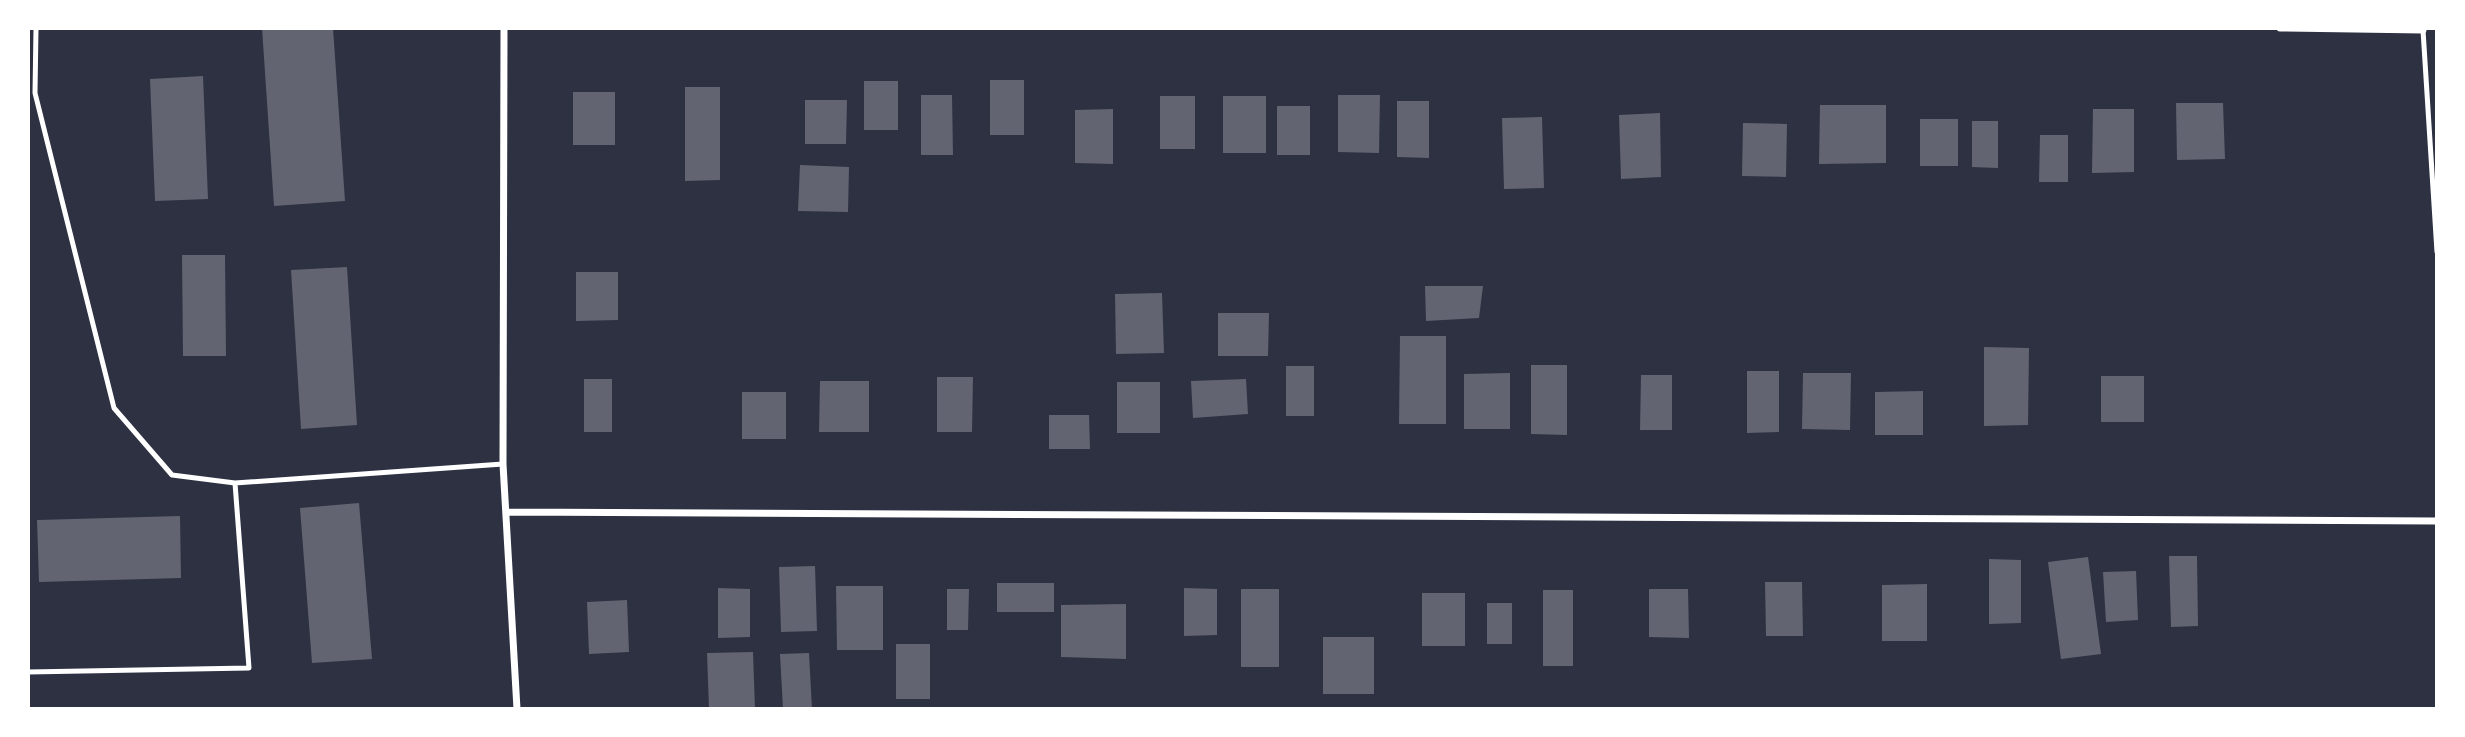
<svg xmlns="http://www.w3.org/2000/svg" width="2465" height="737" font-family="'Fira Sans',sans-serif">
	<rect width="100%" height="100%" fill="#2d3142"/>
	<path fill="#626471" d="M 262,28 L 333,28 L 345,201 L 274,206 Z
		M 203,76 L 208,199 L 155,201 L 150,79 Z
		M 990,80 L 1024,80 L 1024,135 L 990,135 Z
		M 864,81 L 898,81 L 898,130 L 864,130 Z
		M 685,87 L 720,87 L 720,180 L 685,181 Z
		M 573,92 L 615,92 L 615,145 L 573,145 Z
		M 921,95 L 952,95 L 953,155 L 921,155 Z
		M 1338,95 L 1380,95 L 1379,153 L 1338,152 Z
		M 1160,96 L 1195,96 L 1195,149 L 1160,149 Z
		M 1223,96 L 1266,96 L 1266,153 L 1223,153 Z
		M 805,100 L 847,100 L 846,144 L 805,144 Z
		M 1397,101 L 1429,101 L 1429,158 L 1397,157 Z
		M 2176,103 L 2223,103 L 2225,159 L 2177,160 Z
		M 1820,105 L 1886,105 L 1886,163 L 1819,164 Z
		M 1277,106 L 1310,106 L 1310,155 L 1277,155 Z
		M 1113,109 L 1113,164 L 1075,163 L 1075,110 Z
		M 2093,109 L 2134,109 L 2134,172 L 2092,173 Z
		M 1660,113 L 1661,177 L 1621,179 L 1619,115 Z
		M 1542,117 L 1544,188 L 1504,189 L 1502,118 Z
		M 1920,119 L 1958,119 L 1958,166 L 1920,166 Z
		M 1972,121 L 1998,121 L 1998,168 L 1972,167 Z
		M 1743,123 L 1787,124 L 1786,177 L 1742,176 Z
		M 2040,135 L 2068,135 L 2068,182 L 2039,182 Z
		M 800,165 L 849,167 L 848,212 L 798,211 Z
		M 182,255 L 225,255 L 226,356 L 183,356 Z
		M 347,267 L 357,425 L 301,429 L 291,270 Z
		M 576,272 L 618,272 L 618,320 L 576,321 Z
		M 1425,286 L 1483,286 L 1479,318 L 1426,321 Z
		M 1162,293 L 1164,353 L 1116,354 L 1115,294 Z
		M 1218,313 L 1269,313 L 1268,356 L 1218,356 Z
		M 1400,336 L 1446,336 L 1446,424 L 1399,424 Z
		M 1984,347 L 2029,348 L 2028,425 L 1984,426 Z
		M 1531,365 L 1567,365 L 1567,435 L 1531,434 Z
		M 1286,366 L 1314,366 L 1314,416 L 1286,416 Z
		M 1747,371 L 1779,371 L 1779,432 L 1747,433 Z
		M 1510,373 L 1510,429 L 1464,429 L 1464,374 Z
		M 1803,373 L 1851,373 L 1850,430 L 1802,429 Z
		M 1641,375 L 1672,375 L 1672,430 L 1640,430 Z
		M 2101,376 L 2144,376 L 2144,422 L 2101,422 Z
		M 937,377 L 973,377 L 972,432 L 937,432 Z
		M 584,379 L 612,379 L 612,432 L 584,432 Z
		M 1246,379 L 1248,414 L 1193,418 L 1191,381 Z
		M 820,381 L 869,381 L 869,432 L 819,432 Z
		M 1117,382 L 1160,382 L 1160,433 L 1117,433 Z
		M 1923,391 L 1923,435 L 1875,435 L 1875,392 Z
		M 742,392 L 786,392 L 786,439 L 742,439 Z
		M 1049,415 L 1089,415 L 1090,449 L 1049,449 Z
		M 359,503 L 372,659 L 312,663 L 300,508 Z
		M 180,516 L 181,578 L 39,582 L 37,520 Z
		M 2169,556 L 2197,556 L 2198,626 L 2171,627 Z
		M 2088,557 L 2101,654 L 2061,659 L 2048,562 Z
		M 1989,559 L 2021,560 L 2021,623 L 1989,624 Z
		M 815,566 L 817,631 L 781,632 L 779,567 Z
		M 2136,571 L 2138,620 L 2106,622 L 2103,572 Z
		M 1765,582 L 1802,582 L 1803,636 L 1766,636 Z
		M 997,583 L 1054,583 L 1054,612 L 997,612 Z
		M 1927,584 L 1927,641 L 1882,641 L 1882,585 Z
		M 836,586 L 883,586 L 883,650 L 837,650 Z
		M 718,588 L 750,589 L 750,637 L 718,638 Z
		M 1184,588 L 1217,589 L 1217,635 L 1184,636 Z
		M 947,589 L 969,589 L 968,630 L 947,630 Z
		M 1241,589 L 1279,589 L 1279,667 L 1241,667 Z
		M 1649,589 L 1688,589 L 1689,638 L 1649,637 Z
		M 1543,590 L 1573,590 L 1573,666 L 1543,666 Z
		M 1422,593 L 1465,593 L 1465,646 L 1422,646 Z
		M 627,600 L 629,652 L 589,654 L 587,602 Z
		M 1487,603 L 1512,603 L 1512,644 L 1487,644 Z
		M 1126,604 L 1126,659 L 1061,657 L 1061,605 Z
		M 1323,637 L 1374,637 L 1374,694 L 1323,694 Z
		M 896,644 L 930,644 L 930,699 L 896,699 Z
		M 753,652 L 755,709 L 709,709 L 707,653 Z
		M 809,653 L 812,709 L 783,709 L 780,654 Z"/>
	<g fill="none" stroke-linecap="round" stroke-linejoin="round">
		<path stroke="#fff" stroke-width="5" d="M 36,28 L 35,93 L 114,408 L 172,475 L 235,483
			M 2423,30 L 2437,252
			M 28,672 L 249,668 L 235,483 L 503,464"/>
		<path stroke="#fff" stroke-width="7" d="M 504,28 L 503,464 L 517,709
			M 2280,28 L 2423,30
			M 506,512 L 2437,521"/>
	</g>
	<rect width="2465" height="737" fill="none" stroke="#ffffff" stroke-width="60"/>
</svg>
